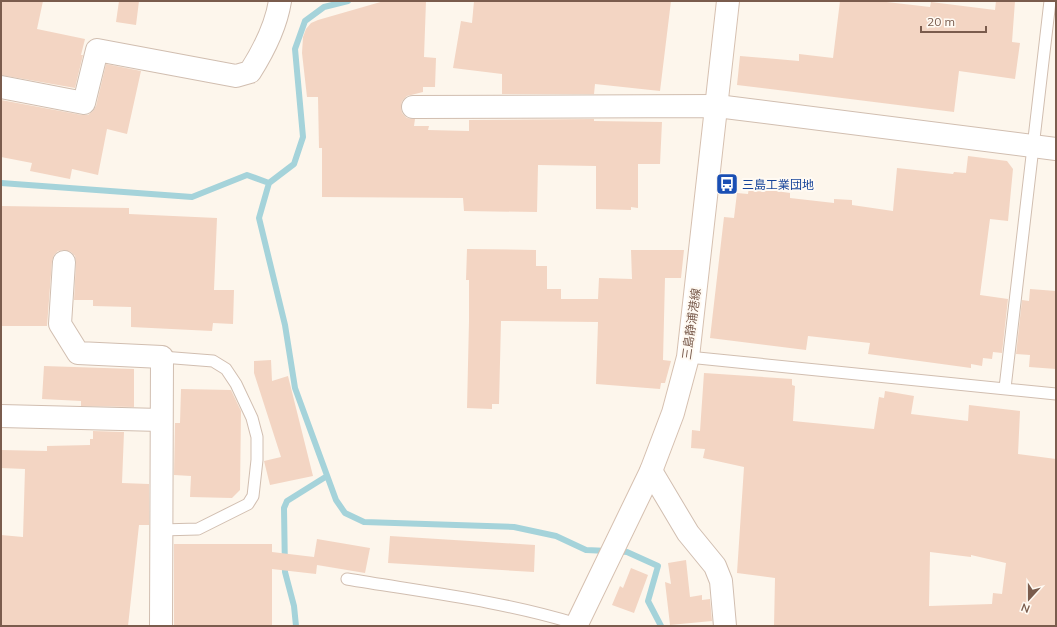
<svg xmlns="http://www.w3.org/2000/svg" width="1057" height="627" font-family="Mulish,'Noto Sans JP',sans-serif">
	<rect width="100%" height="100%" fill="#fdf6ec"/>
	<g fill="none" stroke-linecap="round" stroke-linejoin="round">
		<path stroke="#a5d3da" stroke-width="6" d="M 348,1 L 324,7 L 305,21 L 295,49 L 303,137 L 294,164 L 269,183 L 259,218 L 285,325 L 295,388 L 336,500 L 345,513 L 364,522 L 514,527 L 556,536 L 586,550 L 608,551
			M 1,183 L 192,197 L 247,175 L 269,183
			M 617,551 L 627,552 L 658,566 L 648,601 L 661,626
			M 296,626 L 294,606 L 285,572 L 284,508 L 287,501 L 327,476"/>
	</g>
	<path fill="#f3d5c3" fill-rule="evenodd" d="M 1,1 L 43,1 L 37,29 L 85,39 L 81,55 L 83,55 L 75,88 L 1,75 Z
		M 119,1 L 139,1 L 136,25 L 116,22 Z
		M 384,1 L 426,1 L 424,57 L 436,58 L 435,87 L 423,87 L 423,92 L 407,96 L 402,101 L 401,107 L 402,113 L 407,118 L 415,119 L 414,126 L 429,126 L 428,130 L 469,131 L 469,120 L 594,119 L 594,121 L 662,122 L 660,164 L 638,164 L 638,208 L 631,207 L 631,210 L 596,209 L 596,166 L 538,165 L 537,212 L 464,211 L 463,198 L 322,197 L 322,148 L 319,148 L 318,97 L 307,97 L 302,53 L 303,37 L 306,29 L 311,23 L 318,20 Z
		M 474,1 L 671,1 L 660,91 L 595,84 L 594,94 L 502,94 L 502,74 L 453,68 L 461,21 L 472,23 Z
		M 840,1 L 878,1 L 930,7 L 931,2 L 995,10 L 996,1 L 1015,1 L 1012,42 L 1020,43 L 1015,79 L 959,71 L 954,112 L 737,85 L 740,56 L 799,61 L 799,54 L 833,58 Z
		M 106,64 L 141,71 L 127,134 L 107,129 L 98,175 L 72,169 L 70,179 L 30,171 L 32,163 L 1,157 L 1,100 L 82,115 L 88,115 L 93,111 L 96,106 Z
		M 968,156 L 1007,161 L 1013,169 L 1008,221 L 990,219 L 980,295 L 1008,299 L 1002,353 L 993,352 L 992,359 L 983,358 L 982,366 L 971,364 L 971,368 L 868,354 L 870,343 L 808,336 L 806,350 L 710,338 L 724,217 L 734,218 L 737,193 L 748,194 L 749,187 L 790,193 L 790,198 L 834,203 L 834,199 L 852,200 L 852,205 L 893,211 L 897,168 L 953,174 L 954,172 L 966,173 Z
		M 1,206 L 129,208 L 129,214 L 217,218 L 214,290 L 234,290 L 233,324 L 213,323 L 212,331 L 131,327 L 131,307 L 93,306 L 93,300 L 74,300 L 76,262 L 75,256 L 71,252 L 64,250 L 58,251 L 54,255 L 52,261 L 47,326 L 1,326 Z
		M 467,249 L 536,250 L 536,266 L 547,266 L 547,289 L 561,289 L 561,299 L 598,299 L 599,278 L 632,279 L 631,250 L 684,250 L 681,278 L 665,278 L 663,360 L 671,361 L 665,383 L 661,383 L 660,389 L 596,384 L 598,322 L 501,321 L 499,404 L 492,404 L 492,409 L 467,408 L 469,321 L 469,280 L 466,280 Z
		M 1030,289 L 1056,291 L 1056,369 L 1029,367 L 1030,355 L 1016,354 L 1022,300 L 1029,301 Z
		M 271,360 L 272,381 L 288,376 L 313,476 L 270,485 L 264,461 L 281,457 L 254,373 L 254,361 Z
		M 44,366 L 134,369 L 134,407 L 81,406 L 81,401 L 42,399 Z
		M 704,373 L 792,379 L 792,385 L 795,386 L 793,421 L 874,429 L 879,397 L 884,398 L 885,391 L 914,396 L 911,414 L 968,421 L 969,405 L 1020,411 L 1018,454 L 1056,459 L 1056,626 L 774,626 L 775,578 L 737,573 L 744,467 L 703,458 L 705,449 L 691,448 L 692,430 L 700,431 ZM 930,552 L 971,557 L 971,555 L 1006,563 L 1002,594 L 993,593 L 992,604 L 929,606 Z
		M 181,389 L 231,390 L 241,411 L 240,490 L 232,498 L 190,497 L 191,476 L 174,475 L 175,423 L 180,423 Z
		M 93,431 L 124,432 L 122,483 L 149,484 L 149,525 L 139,525 L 128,626 L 1,626 L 1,535 L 23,537 L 25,469 L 1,468 L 1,450 L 47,451 L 47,446 L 90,445 L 90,439 L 93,439 Z
		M 390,536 L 535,545 L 534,572 L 388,563 Z
		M 317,539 L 370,548 L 365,573 L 317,565 L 316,574 L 272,569 L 272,626 L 174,626 L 174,544 L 272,544 L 272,552 L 314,557 Z
		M 686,560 L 690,597 L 702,595 L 702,600 L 710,599 L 712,621 L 670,625 L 665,582 L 671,584 L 668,563 Z
		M 631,568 L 648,575 L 634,613 L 612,605 L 620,586 L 623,588 Z"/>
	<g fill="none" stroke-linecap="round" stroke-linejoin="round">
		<g stroke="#d1beb0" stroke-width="13">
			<path id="service" d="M 688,357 L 1056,394
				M 1005,388 L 1050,1
				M 161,530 L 198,529 L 248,504 L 253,496 L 257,460 L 257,437 L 252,418 L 236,384 L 226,369 L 213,361 L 162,357
				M 347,579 C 424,592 503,601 577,624"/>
		</g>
		<g stroke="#d1beb0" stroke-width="24">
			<path id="minor" d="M 1,87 L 84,103 L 97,50 L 236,76 L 250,72 C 264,50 276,26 280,1
				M 413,107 L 717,106 L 1056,149
				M 64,262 L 60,324 L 78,353 L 162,357 L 161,626
				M 1,416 L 161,420
				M 651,471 L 688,533 L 715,566 L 721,581 L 725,626"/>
		</g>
		<g stroke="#d6c0b0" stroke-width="24">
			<path id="secondary" d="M 576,626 L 651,471 L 673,413 L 688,357 L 728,1"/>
		</g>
		<use href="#service" stroke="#fff" stroke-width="11"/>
		<use href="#minor" stroke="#fff" stroke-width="22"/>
		<use href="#secondary" stroke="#fff" stroke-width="22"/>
	</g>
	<defs>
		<g id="bus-square" transform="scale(1.15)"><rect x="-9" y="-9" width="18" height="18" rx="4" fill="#1a4fb4" stroke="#fffaf3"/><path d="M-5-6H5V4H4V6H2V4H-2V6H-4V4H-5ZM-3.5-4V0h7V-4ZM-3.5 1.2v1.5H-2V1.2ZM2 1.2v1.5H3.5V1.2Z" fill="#fff"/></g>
	</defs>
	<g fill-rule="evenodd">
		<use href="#bus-square" x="727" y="184"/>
	</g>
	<g text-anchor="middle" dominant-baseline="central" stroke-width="4" stroke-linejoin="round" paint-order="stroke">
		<g font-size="12" fill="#164399" stroke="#fffaf3" text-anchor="start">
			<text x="742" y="184">三島工業団地</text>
		</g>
		<g font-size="12" fill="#7a5c4d" stroke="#fffaf3">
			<text transform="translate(691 324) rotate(-82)">三島静浦港線</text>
		</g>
	</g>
	<rect width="1057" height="627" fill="none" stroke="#7a5c4d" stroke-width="4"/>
	<g transform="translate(1029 599) rotate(201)" stroke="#fffaf3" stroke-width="3" paint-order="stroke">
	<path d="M0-3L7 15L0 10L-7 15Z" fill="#7a5c4d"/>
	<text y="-6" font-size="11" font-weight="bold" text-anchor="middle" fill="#7a5c4d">N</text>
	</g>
	<path d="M921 26v6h65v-6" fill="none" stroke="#7a5c4d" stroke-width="2"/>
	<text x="927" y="26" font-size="12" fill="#7a5c4d" stroke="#fffaf3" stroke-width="3" paint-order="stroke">20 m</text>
</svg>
